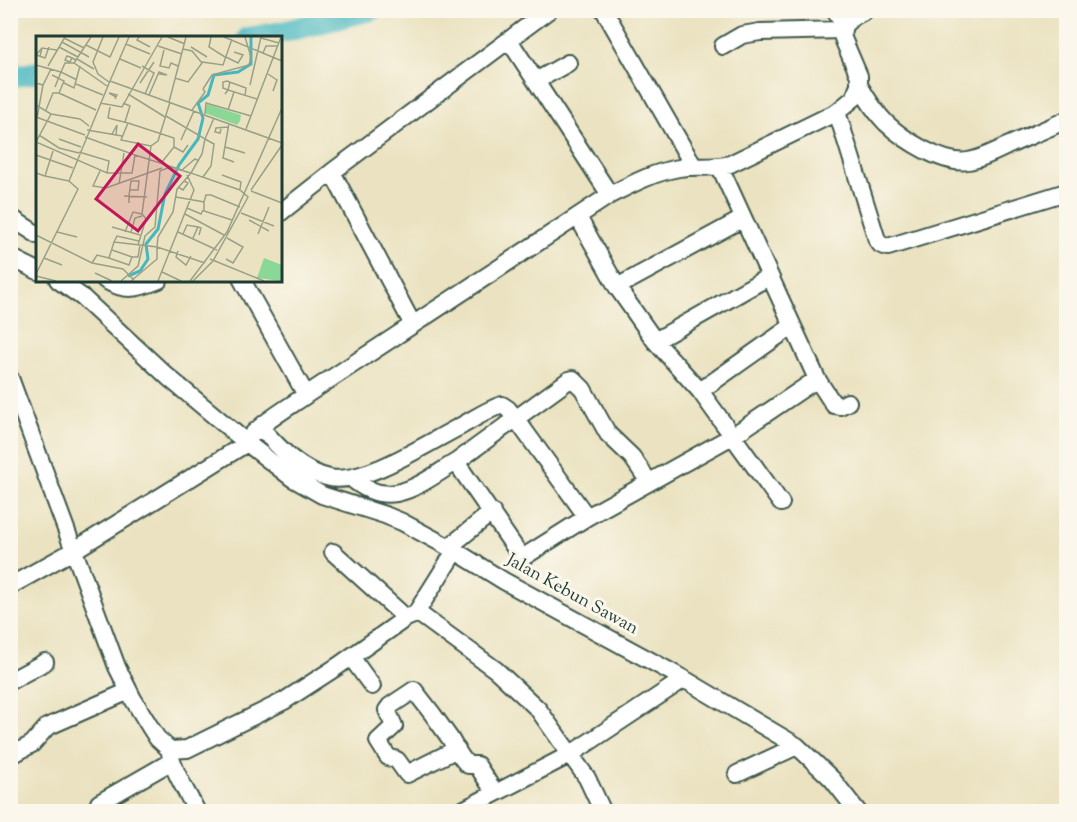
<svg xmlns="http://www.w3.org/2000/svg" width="1077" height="822" font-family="'Sorts Mill Goudy',serif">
	<rect width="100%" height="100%" fill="#fbf7ec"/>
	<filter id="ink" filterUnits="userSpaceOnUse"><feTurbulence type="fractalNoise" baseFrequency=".0167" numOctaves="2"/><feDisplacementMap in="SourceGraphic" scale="12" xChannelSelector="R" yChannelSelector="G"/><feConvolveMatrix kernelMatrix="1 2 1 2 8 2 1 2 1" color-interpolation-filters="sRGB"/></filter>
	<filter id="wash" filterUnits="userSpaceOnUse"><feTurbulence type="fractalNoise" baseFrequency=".008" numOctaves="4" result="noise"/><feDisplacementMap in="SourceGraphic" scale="24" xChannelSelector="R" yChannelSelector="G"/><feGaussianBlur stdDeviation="1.35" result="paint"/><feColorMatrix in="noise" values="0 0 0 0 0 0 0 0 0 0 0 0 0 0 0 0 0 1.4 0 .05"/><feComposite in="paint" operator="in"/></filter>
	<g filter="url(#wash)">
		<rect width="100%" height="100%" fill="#eae2c0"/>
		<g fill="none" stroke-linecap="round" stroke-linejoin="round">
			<path stroke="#47b7bf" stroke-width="22" d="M 248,38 L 287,31 L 371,10
				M 10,77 L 38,72"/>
		</g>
	</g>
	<g filter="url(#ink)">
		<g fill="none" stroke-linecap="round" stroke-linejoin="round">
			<g stroke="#3d5649" stroke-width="20">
				<path id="minor" d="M 604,10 L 694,167
					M 835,10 L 844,25
					M 509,40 L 610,195
					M 723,46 L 742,35 L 760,32 L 843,30
					M 536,81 L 568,63
					M 859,85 C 867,99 875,112 886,123 C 904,140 943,165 968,161 C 981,159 995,152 1007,146 C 1027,137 1047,129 1066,120
					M 837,112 L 877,240 L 881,245 L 888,247 L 1066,192
					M 720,167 L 817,379 L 834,405 L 840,406 L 848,402
					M 332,172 L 413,325
					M 280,213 L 332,172 L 549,10
					M 10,217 L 38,235
					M 578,217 L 617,287 L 655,341 L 700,391 L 781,503
					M 10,257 L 38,271
					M 58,280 L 82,297 L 168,377 L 247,443 L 292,478 L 322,495 L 385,515 L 402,522 L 452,549 L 504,581 L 684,679 L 797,746 L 832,779 L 858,812
					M 105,280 C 126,292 137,289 159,280
					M 242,280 L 306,395
					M 617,287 L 742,219
					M 655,341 L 770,276
					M 10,378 L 117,667 L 133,699 L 150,727 L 157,738 L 170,750 L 187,749 L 284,701 L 338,666 L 406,618 L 418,613 L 496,670 L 538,709 L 587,778 L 603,812
					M 700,391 L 792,326
					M 261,428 C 280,449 301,472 330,478 C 365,485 429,442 461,426 C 474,419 488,409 502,405 L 508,409 L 516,419 L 587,517
					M 351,478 C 390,512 419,484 456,462
					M 649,482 L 632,457 L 608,434 L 583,389 L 573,379 L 569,380 L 456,462 L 522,558 L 587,517 L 734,435 L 817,379
					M 452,549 L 454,543 L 492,512
					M 333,552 L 406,618
					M 10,586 L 73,551 L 247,443 C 249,430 294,404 306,395 L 610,195 C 632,184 654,172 679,168 C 696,165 713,169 730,164 L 837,112 L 854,98 L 859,85 L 859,76 L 844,41 L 842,35 L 844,25 L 853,17 L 866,10
					M 416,613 L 455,551
					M 351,657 L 372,686
					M 10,681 L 45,662
					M 457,749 L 407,774 L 397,760 L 388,757 L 378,741 L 394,726 L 387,710 L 390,706 L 414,690 C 426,705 438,721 449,737 C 455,746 460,758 468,765 L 477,765 L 495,793
					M 170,750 C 169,765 190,797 197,812
					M 10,756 L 32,744 L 47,727 L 129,691
					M 737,774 L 797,746
					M 99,803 L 172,761
					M 459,812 L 571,754 L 684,679"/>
			</g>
			<use href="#minor" stroke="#fff" stroke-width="16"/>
		</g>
	</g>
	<g text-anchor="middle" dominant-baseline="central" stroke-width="6" stroke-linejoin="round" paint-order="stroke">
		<g font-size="18" fill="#1f3d34" stroke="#fbf7ec">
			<text transform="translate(572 595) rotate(29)">Jalan Kebun Sawan</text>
		</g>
	</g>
	<g transform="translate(36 36)">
		<rect width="246" height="246" fill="#eae2c0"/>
		<path d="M 171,68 L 205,79 L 204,85 L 201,89 L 169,77 ZM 228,222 L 246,229 L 245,245 L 221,242 Z" fill="#8bd896"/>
		<path fill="none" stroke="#47b7bf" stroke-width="3" d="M 92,240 L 104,235 L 112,223 L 110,208 L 122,193 L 129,158 L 143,129 L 162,103 L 167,82 L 162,67 L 172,59 L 178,39 L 202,36 L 215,28 L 215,1"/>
		<path fill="none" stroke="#99a088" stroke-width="1.5" d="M 67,1 L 57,26 L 62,38 L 73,46M 93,1 L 74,45 L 246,107M 103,1 L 101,4 L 114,11M 132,1 L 149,8M 175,1 L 173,11 L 189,21M 188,1 L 246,25M 28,2 L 48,12M 225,2 L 243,7M 26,6 L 53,21M 90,8 L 114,18M 50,9 L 74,21 L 83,1M 122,10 L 146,18M 23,11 L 42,21M 155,11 L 171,21M 6,12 L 0,19 L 9,22 L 13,11M 128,14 L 124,30 L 133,32 L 135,27 L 142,30M 227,17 L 230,10 L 242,10M 4,20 L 6,12 L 21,14M 190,21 L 202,27 L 207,19 L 198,16M 36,22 L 34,26 L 29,24 L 31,20 L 34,21 L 40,24M 41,23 L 58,33M 84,23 L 105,32M 166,26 L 187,29 L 196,3M 38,27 L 55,1M 0,29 L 25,36 L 29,27 L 38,27 L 71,50M 12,30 L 29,1M 106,30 L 118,37 L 109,58M 232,38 L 241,44 L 237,55M 16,39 L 28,45 L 23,57 L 60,74M 139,42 L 152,46 L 166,27 L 156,15 L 147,13M 194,46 L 192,54 L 221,63M 0,47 L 7,49 L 15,33M 28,47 L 38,52 L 44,30M 104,47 L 118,26M 40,48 L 67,59M 214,49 L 225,1M 19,51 L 25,36 L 41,44M 167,53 L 176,39 L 213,29 L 215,21 L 209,1M 92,58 L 129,81M 189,58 L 192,54 L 187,52 L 187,46 L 191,45 L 210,52 L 209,60M 113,59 L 123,36 L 131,39 L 123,38M 79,63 L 81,59 L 73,57 L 80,61M 133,66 L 150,1M 64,67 L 86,71 L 126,1M 87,67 L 94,70 L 89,86M 0,69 L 15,78 L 0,106 L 71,137 L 73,125 L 43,116M 74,71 L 72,82 L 92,87M 10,74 L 17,57 L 23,57M 156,74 L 169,56 L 167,53M 192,74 L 198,56M 15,78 L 44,83 L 53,90M 169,78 L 170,67 L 215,80M 130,80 L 169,103 L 178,82M 0,81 L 49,99M 1,82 L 7,49M 193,87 L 187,122 L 198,126M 185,93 L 184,97 L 179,96 L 180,92 L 192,91M 210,93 L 245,1M 51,94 L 86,100M 76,98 L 81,89 L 80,99M 3,99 L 23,112 L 43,117M 49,101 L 99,119M 23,103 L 45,111M 145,104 L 158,75M 115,110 L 85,104 L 92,87 L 138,102 L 138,111 L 126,126M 138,111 L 147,116 L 152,109M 189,111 L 209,117M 0,119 L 37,132M 64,135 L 57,150 L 70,152 L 126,132M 0,137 L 9,140 L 17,115M 71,137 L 96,137 L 99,119 L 146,134 L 159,123 L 163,125M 186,139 L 205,146 L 204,153M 9,140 L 33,145M 83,148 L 88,117M 142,151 L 147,154 L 152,147 L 148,145M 215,154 L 246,109M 215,155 L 246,167M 88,160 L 111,161M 140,161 L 168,166 L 168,175 L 196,184M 168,166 L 170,159 L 175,159 L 204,171M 93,167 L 93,160 L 95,145 L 103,145 L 102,154 L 94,154M 151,172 L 165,178 L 167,174M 205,177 L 238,190M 149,178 L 188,199M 213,184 L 233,195M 76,191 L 104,199M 21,196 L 41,201M 89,196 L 97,176 L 106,178M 95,196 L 99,182 L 106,180M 142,196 L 181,214M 147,198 L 151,189 L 162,191M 222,198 L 233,171M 0,199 L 56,227 L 87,233 L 98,244M 157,202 L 162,191 L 165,192 L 163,199M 78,206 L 81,200 L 103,205M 102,209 L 110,183 L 106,178 L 115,110 L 122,105 L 134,66M 76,214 L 96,221M 142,215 L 140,221 L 150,229 L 155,220M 8,222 L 26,229M 174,223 L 228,245M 190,223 L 197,227 L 207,211 L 191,202M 56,227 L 61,219 L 73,222M 126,236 L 145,245M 59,237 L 76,245M 0,238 L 42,153 L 33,145 L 74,45M 0,240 L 20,245M 85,245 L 102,230 L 109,200 L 119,191 L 124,135 L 134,131 L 155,137 L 166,118 L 169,103 L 178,108 L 175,130 L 167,141M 95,245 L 121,223 L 121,211 L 78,206 L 73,222 L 93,229 L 96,221 L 102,221 L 104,209M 122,245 L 158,154 L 151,139M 154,245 L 191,196 L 246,72M 157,245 L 177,225 L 212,161 L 204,154 L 155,137 L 141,153 L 137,176 L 122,201 L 121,211 L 169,227"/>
		<path fill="#c2185b" fill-opacity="0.15" stroke="#c2185b" stroke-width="3" d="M 102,108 L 144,140 L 102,195 L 60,163 Z"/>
		<rect width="246" height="246" fill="none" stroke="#1f3d34" stroke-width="3"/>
	</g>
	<rect width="1077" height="822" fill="none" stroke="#fbf7ec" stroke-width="36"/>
</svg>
